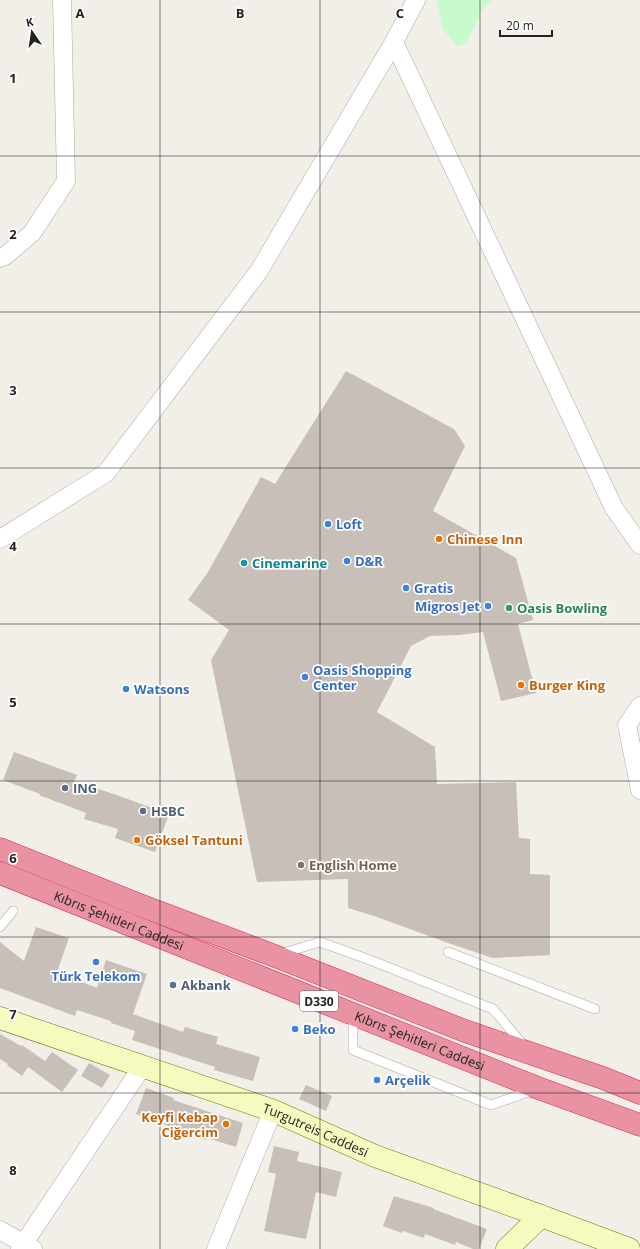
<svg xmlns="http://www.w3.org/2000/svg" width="640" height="1249" font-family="'Open Sans',sans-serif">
	<rect width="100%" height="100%" fill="#f2efe9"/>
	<path fill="#c8facc" d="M 437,0 L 491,0 L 483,9 L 466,43 L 456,46 L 443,29 Z"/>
	<path fill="#c7bfb8" d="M 346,371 L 454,429 L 465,446 L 433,511 L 516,558 L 533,620 L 518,624 L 536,693 L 501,701 L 483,632 L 459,635 L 430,636 L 411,646 L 377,712 L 435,747 L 437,784 L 516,782 L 519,838 L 530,839 L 530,874 L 550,875 L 550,955 L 493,958 L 451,944 L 374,916 L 348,908 L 348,879 L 257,882 L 211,660 L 229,630 L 188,600 L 208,572 L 261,477 L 275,484 Z
		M 14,752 L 77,775 L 74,782 L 111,793 L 169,814 L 155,852 L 115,838 L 118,829 L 84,819 L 86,813 L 39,795 L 40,794 L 3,780 Z
		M 36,927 L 69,938 L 57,972 L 97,988 L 106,960 L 147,974 L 133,1014 L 183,1032 L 185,1027 L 218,1037 L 216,1044 L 260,1057 L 253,1081 L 214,1070 L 215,1067 L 132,1040 L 135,1031 L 111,1023 L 111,1021 L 77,1010 L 75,1016 L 0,988 L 0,942 L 24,961 Z
		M 0,1034 L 21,1046 L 22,1045 L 45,1061 L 52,1052 L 78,1070 L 62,1092 L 28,1067 L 22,1076 L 7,1065 L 8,1064 L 0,1059 Z
		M 89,1063 L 110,1075 L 102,1088 L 81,1076 Z
		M 306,1085 L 332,1096 L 326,1111 L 299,1099 Z
		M 146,1088 L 174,1098 L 173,1100 L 243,1123 L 236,1147 L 207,1138 L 206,1140 L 176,1131 L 177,1129 L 136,1114 Z
		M 274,1146 L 299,1152 L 297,1161 L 342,1172 L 336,1197 L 316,1192 L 306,1239 L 264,1231 L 276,1174 L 268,1172 Z
		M 394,1196 L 434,1208 L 433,1209 L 487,1229 L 479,1249 L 473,1249 L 456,1242 L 455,1245 L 425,1234 L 424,1238 L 403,1231 L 402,1233 L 383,1226 Z"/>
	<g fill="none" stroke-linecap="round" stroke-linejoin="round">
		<g stroke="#a9a9a9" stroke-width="10">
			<path id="lane" d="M 0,927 L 13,911
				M 448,952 L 595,1009
				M 280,954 L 320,942 L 370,960 L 493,1009 L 524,1046
				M 353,1014 L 353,1050 L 491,1105 L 534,1090"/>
		</g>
		<g stroke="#a9a9a9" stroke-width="19">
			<path id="street" d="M 394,42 L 614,508 L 640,545
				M 0,258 L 5,256 L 32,233 L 66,181 L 62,0
				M 0,539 L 106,473 L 259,271 L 394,42 L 416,0
				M 640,706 L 627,725 L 640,790
				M 0,1230 L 33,1249
				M 20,1249 L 136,1076 L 143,1067
				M 216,1249 L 269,1120 L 274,1111"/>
		</g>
		<g stroke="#707d05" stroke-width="23">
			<g id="secondary">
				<path id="s1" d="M 0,1018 L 274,1111 L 375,1156 L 541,1216 L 629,1249"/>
				<path d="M 507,1249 L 541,1216"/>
			</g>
		</g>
		<g stroke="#dc2a67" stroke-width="23">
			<g id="highway">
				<path d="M 0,849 L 137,904 L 275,956 L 465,1031 L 603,1078 L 640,1093"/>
				<path id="s2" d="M 0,873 L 538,1088 L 640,1125"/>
			</g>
		</g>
		<use href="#lane" stroke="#fff" stroke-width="9"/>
		<use href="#street" stroke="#fff" stroke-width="18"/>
		<use href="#secondary" stroke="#f7fabf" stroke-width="22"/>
		<use href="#highway" stroke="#e892a2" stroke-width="22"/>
	</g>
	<path fill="none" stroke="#222" stroke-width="1" stroke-opacity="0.55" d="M 160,0 L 160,1249M 320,0 L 320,1249M 480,0 L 480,1249M 0,156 L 640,156M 0,312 L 640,312M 0,468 L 640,468M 0,624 L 640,624M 0,781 L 640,781M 0,937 L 640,937M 0,1093 L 640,1093"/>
	<g fill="#3f7fe0" stroke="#fff" stroke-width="1.5">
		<circle cx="328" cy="524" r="4"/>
		<circle cx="347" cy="561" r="4"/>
		<circle cx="406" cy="588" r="4"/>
		<circle cx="488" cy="606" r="4"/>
		<circle cx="305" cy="677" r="4"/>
		<circle cx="126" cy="689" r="4"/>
		<circle cx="96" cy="962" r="4"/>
		<circle cx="295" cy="1029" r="4"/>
		<circle cx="377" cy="1080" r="4"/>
	</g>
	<g fill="#e8710a" stroke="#fff" stroke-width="1.5">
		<circle cx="439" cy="539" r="4"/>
		<circle cx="521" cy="685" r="4"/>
		<circle cx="137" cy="840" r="4"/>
		<circle cx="226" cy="1124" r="4"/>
	</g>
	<circle fill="#0f9aa8" stroke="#fff" stroke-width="1.5" cx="244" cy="563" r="4"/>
	<circle fill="#2e9e5b" stroke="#fff" stroke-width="1.5" cx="509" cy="608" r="4"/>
	<g fill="#5c6f8a" stroke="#fff" stroke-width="1.5">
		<circle cx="65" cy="788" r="4"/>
		<circle cx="143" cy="811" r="4"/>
		<circle cx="173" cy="985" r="4"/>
	</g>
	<circle fill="#8d6e63" stroke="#fff" stroke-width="1.5" cx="301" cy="865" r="4"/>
	<g text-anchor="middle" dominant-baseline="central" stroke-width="3.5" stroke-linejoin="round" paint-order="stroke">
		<rect fill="#fff" stroke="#646464" stroke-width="1" x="300" y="991" width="38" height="20" rx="3"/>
		<g font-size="12" font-weight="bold" fill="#222">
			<text x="319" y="1001">D330</text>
		</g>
		<g font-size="13" font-weight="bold" fill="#366cbe" stroke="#fff" text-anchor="start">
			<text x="336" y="524">Loft</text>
			<text x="355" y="561">D&amp;R</text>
			<text x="414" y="588">Gratis</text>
			<text x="480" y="606" text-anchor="end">Migros Jet</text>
			<text x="313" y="670">Oasis Shopping<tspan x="313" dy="15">Center</tspan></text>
			<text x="134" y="689">Watsons</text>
			<text x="96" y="976" text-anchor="middle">Türk Telekom</text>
			<text x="303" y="1029">Beko</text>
			<text x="385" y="1080">Arçelik</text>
		</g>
		<g font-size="13" font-weight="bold" fill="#c56008" stroke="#fff" text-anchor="start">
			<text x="447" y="539">Chinese Inn</text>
			<text x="529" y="685">Burger King</text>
			<text x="145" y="840">Göksel Tantuni</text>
			<text x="218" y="1117" text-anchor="end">Keyfi Kebap<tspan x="218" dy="15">Ciğercim</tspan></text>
		</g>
		<g font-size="13" font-weight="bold" fill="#0d838f" stroke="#fff" text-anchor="start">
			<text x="252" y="563">Cinemarine</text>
		</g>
		<g font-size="13" font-weight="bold" fill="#27864d" stroke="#fff" text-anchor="start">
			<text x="517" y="608">Oasis Bowling</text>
		</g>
		<g font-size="13" font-weight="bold" fill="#4e5e75" stroke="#fff" text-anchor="start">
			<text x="73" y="788">ING</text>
			<text x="151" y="811">HSBC</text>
			<text x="181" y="985">Akbank</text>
		</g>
		<g font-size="13" font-weight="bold" fill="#785e54" stroke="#fff" text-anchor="start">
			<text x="309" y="865">English Home</text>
		</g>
		<g font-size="13" fill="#222" stroke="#fff">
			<text stroke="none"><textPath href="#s2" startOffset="128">Kıbrıs Şehitleri Caddesi</textPath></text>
			<text stroke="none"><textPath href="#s2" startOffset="452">Kıbrıs Şehitleri Caddesi</textPath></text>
			<text stroke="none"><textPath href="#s1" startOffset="335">Turgutreis Caddesi</textPath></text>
		</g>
	</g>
	<g font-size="13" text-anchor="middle" font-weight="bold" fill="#222" stroke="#fff" stroke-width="3.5" stroke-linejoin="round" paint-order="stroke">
		<text x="80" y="18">A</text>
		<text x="240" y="18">B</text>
		<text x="400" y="18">C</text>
		<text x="13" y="83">1</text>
		<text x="13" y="239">2</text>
		<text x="13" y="395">3</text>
		<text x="13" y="551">4</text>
		<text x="13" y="707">5</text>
		<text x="13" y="863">6</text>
		<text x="13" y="1019">7</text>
		<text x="13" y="1175">8</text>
	</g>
	<g transform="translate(32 32) rotate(347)" stroke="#ffffff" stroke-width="3" paint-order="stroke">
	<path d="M0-3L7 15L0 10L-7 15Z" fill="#222222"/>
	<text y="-6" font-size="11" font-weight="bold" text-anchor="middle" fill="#222222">K</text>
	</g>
	<path d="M500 30v6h52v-6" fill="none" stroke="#222222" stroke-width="2"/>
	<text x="506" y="30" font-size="12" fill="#222222" stroke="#ffffff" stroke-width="3" paint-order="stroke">20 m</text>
</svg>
